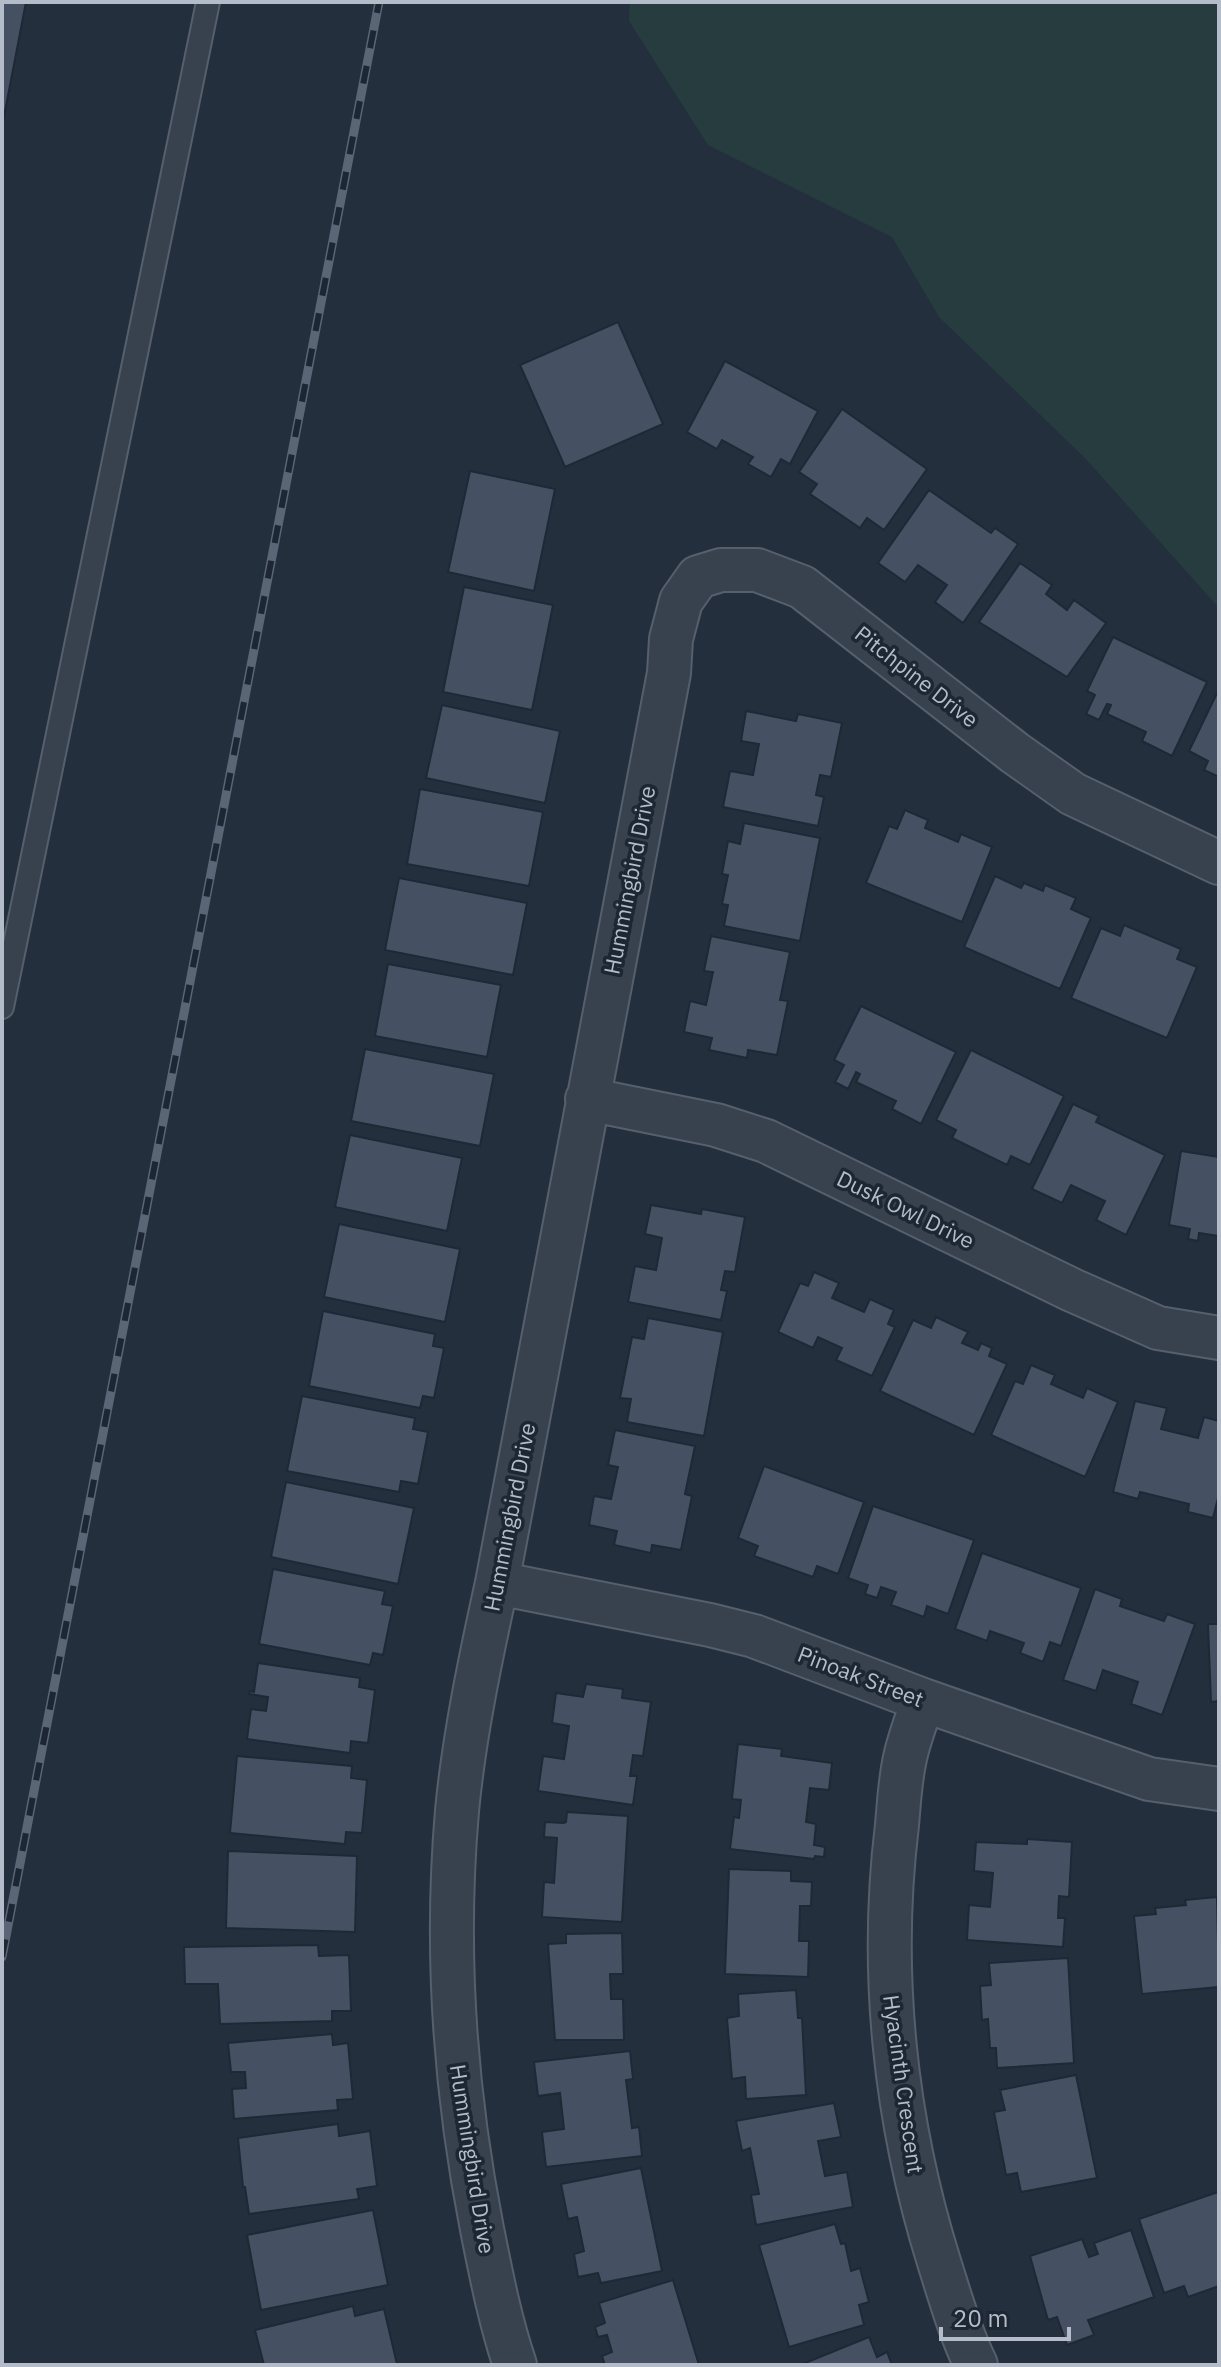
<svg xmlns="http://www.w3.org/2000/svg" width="1221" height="2367" font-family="'IBM Plex Sans',sans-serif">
	<rect width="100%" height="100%" fill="#242f3e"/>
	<path fill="#263c3f" d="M 630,2 L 1219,2 L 1219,608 L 1086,459 L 939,317 L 892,237 L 708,145 L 629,21 Z"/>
	<path fill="#455162" stroke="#1f2835" stroke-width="2" d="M 2,2 L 26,2 L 2,127 Z
		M 618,322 L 663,424 L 565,467 L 520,365 Z
		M 725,361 L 818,411 L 790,464 L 781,459 L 771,477 L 748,464 L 753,457 L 722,440 L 717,449 L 687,432 Z
		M 842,409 L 927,469 L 884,530 L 867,518 L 860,528 L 810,494 L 817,484 L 799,472 Z
		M 470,471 L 555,489 L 534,591 L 448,572 Z
		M 929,490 L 991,533 L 995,528 L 1018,544 L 963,623 L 935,602 L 947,585 L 918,565 L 905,582 L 878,563 Z
		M 1020,563 L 1052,585 L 1046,594 L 1067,610 L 1074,600 L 1106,623 L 1067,677 L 979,622 Z
		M 464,587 L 553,605 L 532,710 L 443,692 Z
		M 1113,637 L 1207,682 L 1172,756 L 1142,741 L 1146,732 L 1107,714 L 1111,705 L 1107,704 L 1099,720 L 1086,714 L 1095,695 L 1087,691 Z
		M 1219,689 L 1219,777 L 1204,770 L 1208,761 L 1189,751 Z
		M 442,705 L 560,731 L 545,803 L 426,778 Z
		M 746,711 L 796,721 L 798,714 L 842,723 L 831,777 L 820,775 L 816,795 L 824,797 L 818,826 L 723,807 L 730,771 L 753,775 L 759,744 L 741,741 Z
		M 420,789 L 543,812 L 529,886 L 407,864 Z
		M 905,810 L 928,820 L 925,828 L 958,842 L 961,834 L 992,847 L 962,922 L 866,883 L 889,826 L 897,829 Z
		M 744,823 L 820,838 L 800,941 L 724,926 L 728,905 L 722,904 L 728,875 L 722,874 L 728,841 L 740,844 Z
		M 995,876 L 1021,888 L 1024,883 L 1043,891 L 1045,885 L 1076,898 L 1071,909 L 1091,918 L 1060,989 L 964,947 Z
		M 399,878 L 527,903 L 513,975 L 385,950 Z
		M 1124,925 L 1181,949 L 1177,959 L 1197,967 L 1167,1038 L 1071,998 L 1101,928 L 1120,936 Z
		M 711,936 L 790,952 L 780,1000 L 788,1001 L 777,1055 L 748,1050 L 747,1058 L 709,1050 L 712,1038 L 684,1032 L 690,1001 L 706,1005 L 713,972 L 704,971 Z
		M 388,964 L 501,985 L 487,1057 L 375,1036 Z
		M 861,1006 L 956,1052 L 921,1124 L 892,1109 L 896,1101 L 856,1082 L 860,1074 L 856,1072 L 848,1089 L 835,1082 L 844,1065 L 834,1060 Z
		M 365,1049 L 494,1074 L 480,1146 L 351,1121 Z
		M 971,1050 L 1064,1096 L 1030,1165 L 1011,1156 L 1007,1165 L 952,1138 L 956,1130 L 936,1120 Z
		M 1073,1104 L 1099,1116 L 1096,1122 L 1165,1155 L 1126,1235 L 1096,1220 L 1105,1201 L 1071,1185 L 1062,1203 L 1032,1189 Z
		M 350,1135 L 462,1158 L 447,1231 L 335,1207 Z
		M 1181,1151 L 1219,1157 L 1219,1246 L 1219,1236 L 1199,1233 L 1198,1241 L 1188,1239 L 1190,1229 L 1169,1225 Z
		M 651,1205 L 701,1214 L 702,1209 L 745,1217 L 735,1272 L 725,1271 L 721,1290 L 727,1291 L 721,1320 L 628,1302 L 635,1266 L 656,1270 L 662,1238 L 645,1234 Z
		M 339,1224 L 460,1249 L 445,1322 L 324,1297 Z
		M 814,1272 L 839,1283 L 832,1298 L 864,1312 L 870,1299 L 894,1310 L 888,1324 L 895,1327 L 872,1376 L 836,1360 L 842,1348 L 818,1337 L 813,1348 L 778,1332 L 800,1283 L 808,1286 Z
		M 323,1311 L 435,1334 L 433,1346 L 444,1348 L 434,1398 L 423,1396 L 420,1408 L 309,1386 Z
		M 936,1317 L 968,1332 L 962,1343 L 978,1350 L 981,1343 L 992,1348 L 989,1356 L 1007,1364 L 974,1435 L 880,1391 L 913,1320 L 931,1328 Z
		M 648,1318 L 723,1332 L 704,1436 L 627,1422 L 631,1399 L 620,1398 L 632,1337 L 644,1339 Z
		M 1031,1365 L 1055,1375 L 1051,1384 L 1083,1398 L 1087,1388 L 1118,1402 L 1085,1477 L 991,1435 L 1015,1381 L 1023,1384 Z
		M 302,1396 L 415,1418 L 413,1429 L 428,1432 L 418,1484 L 401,1481 L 399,1492 L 287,1471 Z
		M 1135,1401 L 1167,1408 L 1161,1429 L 1198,1438 L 1204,1417 L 1219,1421 L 1219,1494 L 1213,1518 L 1188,1512 L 1189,1504 L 1140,1492 L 1138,1499 L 1113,1492 Z
		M 615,1430 L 695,1446 L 685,1494 L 692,1496 L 681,1550 L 652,1545 L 651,1553 L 614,1545 L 617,1531 L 589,1525 L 594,1496 L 611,1499 L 618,1467 L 608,1465 Z
		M 764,1466 L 864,1502 L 838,1574 L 817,1566 L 813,1577 L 754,1556 L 758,1546 L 738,1538 Z
		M 286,1482 L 414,1508 L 398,1584 L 271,1557 Z
		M 873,1506 L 974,1540 L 948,1614 L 927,1606 L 924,1617 L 891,1605 L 896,1592 L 881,1587 L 877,1598 L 865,1594 L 868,1585 L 848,1578 Z
		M 982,1553 L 1081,1588 L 1061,1646 L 1050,1642 L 1043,1662 L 1020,1653 L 1024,1643 L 990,1631 L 987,1641 L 955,1629 Z
		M 273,1569 L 385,1591 L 382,1604 L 393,1606 L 383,1655 L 373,1653 L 370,1665 L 259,1644 Z
		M 1095,1589 L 1122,1599 L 1120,1606 L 1164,1621 L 1167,1614 L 1195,1624 L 1162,1715 L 1131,1704 L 1138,1682 L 1103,1670 L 1096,1691 L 1063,1680 Z
		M 1208,1624 L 1219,1624 L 1219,1701 L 1211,1702 Z
		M 258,1663 L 360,1678 L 359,1687 L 375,1690 L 368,1743 L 351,1741 L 350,1753 L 247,1739 L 251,1709 L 266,1711 L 268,1697 L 249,1694 L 250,1691 L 254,1692 Z
		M 586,1684 L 623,1689 L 622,1698 L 651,1702 L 643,1756 L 633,1755 L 630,1776 L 637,1776 L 633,1805 L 538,1791 L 543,1756 L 564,1759 L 569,1726 L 552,1723 L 556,1693 L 583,1697 Z
		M 738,1744 L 782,1749 L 781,1756 L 832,1763 L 829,1790 L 810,1788 L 806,1822 L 816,1824 L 814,1845 L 825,1847 L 824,1857 L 815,1856 L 814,1859 L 730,1849 L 734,1817 L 739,1818 L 741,1800 L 732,1799 Z
		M 237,1756 L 352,1766 L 351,1778 L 367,1780 L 362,1833 L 346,1832 L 345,1844 L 230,1833 Z
		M 567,1812 L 628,1816 L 622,1922 L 542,1917 L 544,1882 L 554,1883 L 557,1838 L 544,1837 L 545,1822 L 564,1823 L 566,1822 Z
		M 1027,1839 L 1072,1842 L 1069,1897 L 1059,1896 L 1058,1918 L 1065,1918 L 1063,1947 L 967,1940 L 969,1905 L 990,1907 L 993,1873 L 974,1871 L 976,1842 L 1027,1844 Z
		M 228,1851 L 357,1856 L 355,1932 L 226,1928 Z
		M 729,1869 L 791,1871 L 791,1881 L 812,1882 L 811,1906 L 800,1906 L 799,1941 L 809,1941 L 808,1977 L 725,1974 Z
		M 1217,1897 L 1219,1987 L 1142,1994 L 1134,1916 L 1156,1914 L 1155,1908 L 1186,1905 L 1185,1900 Z
		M 622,1933 L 623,1974 L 610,1974 L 611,1999 L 623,1999 L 624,2040 L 555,2040 L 548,1944 L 566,1943 L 566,1934 Z
		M 318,1945 L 319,1956 L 349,1955 L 351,2011 L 332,2011 L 332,2021 L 220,2024 L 218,1984 L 185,1984 L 184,1947 Z
		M 1068,1958 L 1074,2063 L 997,2068 L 996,2048 L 990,2048 L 988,2019 L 982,2020 L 980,1986 L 991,1985 L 989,1963 Z
		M 796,1990 L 798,2018 L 802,2018 L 806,2095 L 746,2099 L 745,2077 L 732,2079 L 727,2018 L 739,2016 L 738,1994 Z
		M 332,2034 L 333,2045 L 348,2043 L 353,2099 L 337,2100 L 338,2110 L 234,2119 L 232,2089 L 246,2088 L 245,2072 L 231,2072 L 228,2043 Z
		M 630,2051 L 633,2079 L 626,2080 L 632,2128 L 639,2127 L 642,2156 L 546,2167 L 542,2132 L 564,2129 L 560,2093 L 538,2096 L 534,2062 Z
		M 1076,2075 L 1097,2178 L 1021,2192 L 1017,2173 L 1006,2175 L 994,2112 L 1005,2110 L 1000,2090 Z
		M 834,2103 L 841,2137 L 818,2141 L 825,2176 L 847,2172 L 853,2207 L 756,2225 L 751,2195 L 759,2194 L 750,2148 L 742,2151 L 736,2121 Z
		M 338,2124 L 339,2136 L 370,2131 L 377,2186 L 357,2189 L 359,2199 L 249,2214 L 245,2187 L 243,2187 L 238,2138 Z
		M 641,2168 L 662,2271 L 601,2283 L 598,2273 L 578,2277 L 574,2254 L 584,2251 L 577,2217 L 568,2219 L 561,2184 Z
		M 1218,2192 L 1219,2286 L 1188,2297 L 1184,2286 L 1164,2293 L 1139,2219 Z
		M 373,2210 L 388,2285 L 261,2310 L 247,2235 Z
		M 835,2224 L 841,2244 L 845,2243 L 851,2271 L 860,2268 L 869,2302 L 859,2305 L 864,2325 L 789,2347 L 759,2245 Z
		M 1131,2230 L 1154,2297 L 1088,2320 L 1094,2335 L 1067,2345 L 1057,2317 L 1048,2320 L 1030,2256 L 1082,2239 L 1089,2257 L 1098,2254 L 1094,2243 Z
		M 673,2280 L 699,2365 L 605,2365 L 602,2356 L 612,2352 L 607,2335 L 598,2337 L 595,2327 L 605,2323 L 599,2303 Z
		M 353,2306 L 355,2316 L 384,2309 L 397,2364 L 264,2365 L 255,2330 Z
		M 869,2337 L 877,2357 L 887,2352 L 892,2365 L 800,2365 Z"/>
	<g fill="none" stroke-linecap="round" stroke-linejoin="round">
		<g stroke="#565f6c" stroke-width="26">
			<path id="service" d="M 2,1007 L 208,2"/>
		</g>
		<g stroke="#565f6c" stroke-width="46">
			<path id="minor" d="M 587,1099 L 716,1125 L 766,1141 L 1072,1290 L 1158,1328 L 1219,1338
				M 497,1583 L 710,1625 L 754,1636 L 923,1700 L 1149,1779 L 1219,1789
				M 923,1700 C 917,1719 909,1739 905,1758 C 900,1780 899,1803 897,1825 C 879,1972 895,2121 939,2262 C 950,2297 960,2332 976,2365
				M 515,2365 C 500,2321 491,2274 482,2229 C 455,2092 445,1950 457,1811 C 464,1736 481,1656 497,1583 L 669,673 L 671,639 L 681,601 L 698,577 L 721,570 L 757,570 L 802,587 L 1015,753 L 1073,794 L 1219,863"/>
		</g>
		<use href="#service" stroke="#38414e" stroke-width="22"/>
		<use href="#minor" stroke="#38414e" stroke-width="42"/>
		<g stroke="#5a6575" stroke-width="9">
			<path id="rail" d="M 2,1957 L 379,2"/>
		</g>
		<use href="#rail" stroke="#1d2633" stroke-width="6" stroke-dasharray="18" stroke-linecap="butt"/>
	</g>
	<g text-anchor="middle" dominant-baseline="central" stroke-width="7" stroke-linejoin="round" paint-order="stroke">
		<g font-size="22" fill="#b4bcc9" stroke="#1d2633">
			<text transform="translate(917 676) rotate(38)">Pitchpine Drive</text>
			<text transform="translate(629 880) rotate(-79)">Hummingbird Drive</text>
			<text transform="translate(906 1209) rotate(26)">Dusk Owl Drive</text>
			<text transform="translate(509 1517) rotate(-79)">Hummingbird Drive</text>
			<text transform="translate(861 1676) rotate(21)">Pinoak Street</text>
			<text transform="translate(904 2084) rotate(82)">Hyacinth Crescent</text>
			<text transform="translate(473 2159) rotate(81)">Hummingbird Drive</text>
		</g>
	</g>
	<rect width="1221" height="2367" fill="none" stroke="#b4bcc9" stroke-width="8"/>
	<path d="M941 2327v12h128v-12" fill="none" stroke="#b4bcc9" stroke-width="4"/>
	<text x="953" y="2327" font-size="24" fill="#b4bcc9" stroke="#1d2633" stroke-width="6" paint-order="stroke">20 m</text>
</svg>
